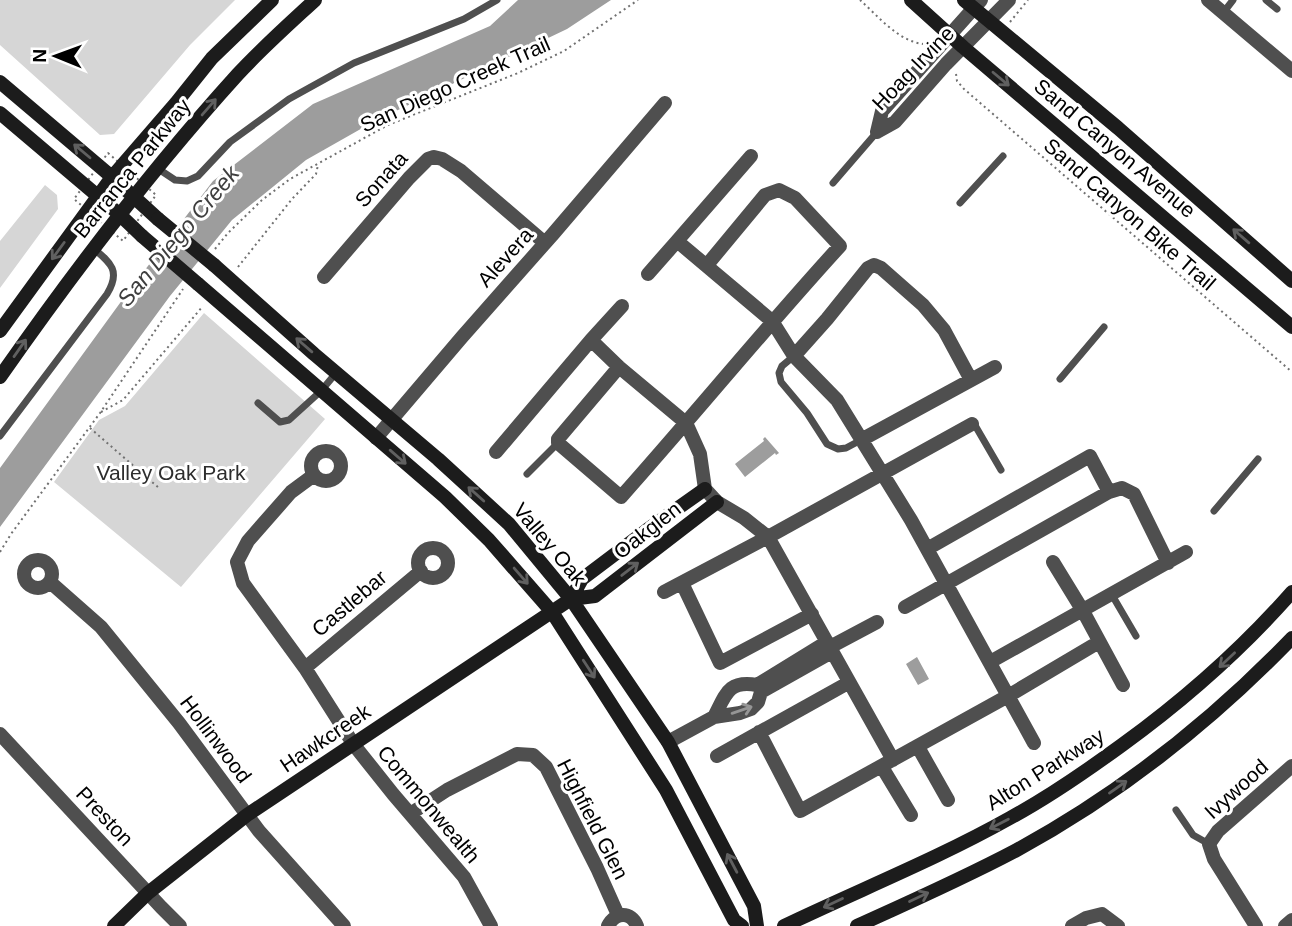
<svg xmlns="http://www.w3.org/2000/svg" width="1292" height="926" font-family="Helvetica,sans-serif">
	<rect width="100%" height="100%" fill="#fff"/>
	<path fill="#d6d6d6" d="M 0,0 L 235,0 L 190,45 L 114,134 L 100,135 L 0,45 Z
		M 45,185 L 57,195 L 58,209 L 0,288 L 0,241 Z
		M 204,313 L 325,419 L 181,587 L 54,482 L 99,420 L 125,406 Z"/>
	<path fill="#9d9d9d" d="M 518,0 L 611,0 L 567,29 L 373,122 L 306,160 L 232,220 L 170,296 L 0,527 L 0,468 L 128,292 L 213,181 L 313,104 L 490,26 Z
		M 765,437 L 779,453 L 776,455 L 775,453 L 745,477 L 735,464 L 764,441 L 763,439 Z
		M 917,657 L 929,679 L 918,685 L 906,664 Z"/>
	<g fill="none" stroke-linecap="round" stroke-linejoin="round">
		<path stroke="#717171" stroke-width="2" stroke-dasharray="2 3.5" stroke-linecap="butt" d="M 860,0 C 878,16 898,41 923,44
			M 1010,22 L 1028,0
			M 956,74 L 957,81 L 964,89 L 1292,372
			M 108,153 L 156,195 L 123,241 L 74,199 Z
			M 215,249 L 228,233 L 262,200 L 290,179 L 388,125 L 518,73 L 564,51 L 638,0
			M 238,267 L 292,199 L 316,174 L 318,165
			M 101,412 L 123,400 L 203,306
			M 90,428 L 159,488
			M 0,552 L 11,534 L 100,413 L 183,289"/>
		<path stroke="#4f4f4f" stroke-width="7" d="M 1266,0 L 1277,9
			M 1223,13 L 1233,0
			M 157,168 L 175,180 L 187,181 L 198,176 L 230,142 L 289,99 L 354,63 L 464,19 L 497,0
			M 833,183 L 877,132
			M 960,203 L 1003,156
			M 794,356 L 782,366 L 779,373 L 781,382 L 807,413 L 827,444 L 838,449 L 846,448 L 861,440
			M 1060,379 L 1104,327
			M 258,403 L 280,422 L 289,420 L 321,391 L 336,373
			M 972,424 L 976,427 L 1001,470
			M 0,436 L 107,294 C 121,271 111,263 93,248
			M 527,474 L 558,443
			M 1214,511 L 1258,459
			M 1112,595 L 1136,636
			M 1176,810 L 1193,835 L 1209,844"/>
		<path stroke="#4f4f4f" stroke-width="14" d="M 1208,0 L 1292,71
			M 877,132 L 895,122 L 946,64 L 1009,0
			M 877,132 L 882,111 L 981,0
			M 751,156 L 677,241 L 772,321 L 794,356 L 837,400 L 911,520 L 1034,743
			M 648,274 L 677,241
			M 324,277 L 409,178 L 428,159 L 434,157 L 442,159 L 461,171 L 545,243
			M 591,340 L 622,306
			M 794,356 L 827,319 L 868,268 L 874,265 L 881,268 L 923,305 L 944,330 L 971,380
			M 619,367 L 558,439 L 558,443 L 621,497 C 695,414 765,328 840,246 L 795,198 L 779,190 L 765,195 L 707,265
			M 376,438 L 462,337 L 553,234 L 665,103
			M 861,440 L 995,367
			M311 466a15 15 0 1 1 30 0a15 15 0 1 1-30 0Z
			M 496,452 L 591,340 L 619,367 L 686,423 L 700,454 L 705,489 L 717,502 L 744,518 L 768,537 L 893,760
			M 314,475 L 291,492 L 248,541 L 237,562 L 243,583 L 305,668 L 354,745 L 393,794 L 464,877 L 491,926
			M418 563a15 15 0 1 1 30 0a15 15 0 1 1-30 0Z
			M 927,549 L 1090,456 L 1109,492
			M24 574a14 14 0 1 1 28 0a14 14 0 1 1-28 0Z
			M 1053,562 L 1083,611 L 1123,685
			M 50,582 L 101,627 L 179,723 L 259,831 L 344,926
			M 682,583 L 720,663 L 812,614
			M 664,592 L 768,537 L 972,424
			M 905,607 L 1109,492 L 1122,488 L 1134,494 L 1168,563
			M 830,647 L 877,622
			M 990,662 L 1186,552
			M 305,668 L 421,571
			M 714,717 C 726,694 728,680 757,685 L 827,642
			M 759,732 L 800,811 L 1008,696 L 1099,642
			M 0,734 L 161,907 L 180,926
			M 668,742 L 714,717 L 740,713 L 751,709 L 758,702 L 761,692 L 832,652
			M 918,747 L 948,800
			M 717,756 L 848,683
			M 882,767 L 911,815
			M 410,814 L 447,790 L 517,754 L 533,755 L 546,767 L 597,868 L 618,915
			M 608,926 C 615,912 631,911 637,926
			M 1072,926 L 1086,918 L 1102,914 L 1118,926
			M 1256,926 L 1214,859 L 1209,844 L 1218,831 L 1292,766
			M 1285,926 L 1292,920"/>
		<path stroke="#1c1c1c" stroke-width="14" d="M 911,0 L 963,47 L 1292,327
			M 964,0 L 1118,128 L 1292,281
			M 0,82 L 112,177 L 158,219
			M 0,113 L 119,214 L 142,236
			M 214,265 L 314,354 L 438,459 L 509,524 L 571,599 L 668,742 L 754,906 L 757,926
			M 198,284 L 445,497 L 489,540 L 552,612 L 666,790 L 734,920 L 742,926
			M 0,331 L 112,177 L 176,103 L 212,58 L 272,0
			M 0,377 C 74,271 151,170 238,74 C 262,48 289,24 315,0
			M 571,599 L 582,579 L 647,530 L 705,489
			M 114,926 L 148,893 L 247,815 L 571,599 L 595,596 L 717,502
			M 784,926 C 859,890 937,859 1010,818 C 1049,797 1085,772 1122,745 C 1184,700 1241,650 1292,592
			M 857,926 C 910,902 964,878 1015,851 C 1118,795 1211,722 1292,638"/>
		<path stroke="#1c1c1c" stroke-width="14" d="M 158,219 L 214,265
			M 142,236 L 198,284"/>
	</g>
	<defs><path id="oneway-shaft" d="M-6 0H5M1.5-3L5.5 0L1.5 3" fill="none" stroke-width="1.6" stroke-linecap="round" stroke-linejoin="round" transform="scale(1.75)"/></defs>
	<g stroke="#606060">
		<use href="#oneway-shaft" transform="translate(1001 79) rotate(40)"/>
		<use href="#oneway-shaft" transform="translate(209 107) rotate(-49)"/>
		<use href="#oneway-shaft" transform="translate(82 151) rotate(-140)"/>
		<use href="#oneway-shaft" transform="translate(1241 236) rotate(-139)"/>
		<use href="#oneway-shaft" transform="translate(58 251) rotate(126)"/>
		<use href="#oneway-shaft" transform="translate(304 345) rotate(-139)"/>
		<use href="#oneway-shaft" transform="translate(20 348) rotate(-55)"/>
		<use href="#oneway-shaft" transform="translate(398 457) rotate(41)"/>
		<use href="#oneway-shaft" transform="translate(476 494) rotate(-138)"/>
		<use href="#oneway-shaft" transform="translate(630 569) rotate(-38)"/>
		<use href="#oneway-shaft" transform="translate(521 576) rotate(49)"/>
		<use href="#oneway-shaft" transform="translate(1227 660) rotate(137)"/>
		<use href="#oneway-shaft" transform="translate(589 669) rotate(57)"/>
		<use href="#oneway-shaft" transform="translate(1118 787) rotate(-35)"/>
		<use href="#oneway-shaft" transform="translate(999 824) rotate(153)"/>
		<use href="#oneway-shaft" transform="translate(732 863) rotate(-118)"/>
		<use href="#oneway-shaft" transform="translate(919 897) rotate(-25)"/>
		<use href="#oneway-shaft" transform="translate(833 903) rotate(155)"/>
	</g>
	<use stroke="#959595" href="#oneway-shaft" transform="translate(742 710) rotate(-19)"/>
	<g text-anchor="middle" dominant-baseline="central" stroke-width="6" stroke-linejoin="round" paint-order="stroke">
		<g font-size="21" fill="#000" stroke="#fff">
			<text transform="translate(913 68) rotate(-46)">Hoag Irvine</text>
			<text transform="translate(455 84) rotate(-24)">San Diego Creek Trail</text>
			<text transform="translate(1115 148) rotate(40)">Sand Canyon Avenue</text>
			<text transform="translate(132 168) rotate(-51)">Barranca Parkway</text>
			<text transform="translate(381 179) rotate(-48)">Sonata</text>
			<text transform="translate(1130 214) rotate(41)">Sand Canyon Bike Trail</text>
			<text transform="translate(505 257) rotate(-48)">Alevera</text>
			<text transform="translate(647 530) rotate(-38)">Oakglen</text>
			<text transform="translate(550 544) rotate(50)">Valley Oak</text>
			<text transform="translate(349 603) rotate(-40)">Castlebar</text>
			<text transform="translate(325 738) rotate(-34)">Hawkcreek</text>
			<text transform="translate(216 739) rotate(53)">Hollinwood</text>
			<text transform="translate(1045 769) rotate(-32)">Alton Parkway</text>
			<text transform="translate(1236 789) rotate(-42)">Ivywood</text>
			<text transform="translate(429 804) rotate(50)">Commonwealth</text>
			<text transform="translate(105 816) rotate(47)">Preston</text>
			<text transform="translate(593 819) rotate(63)">Highfield Glen</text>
		</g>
		<g font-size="21" fill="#2d2d2d" stroke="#fff">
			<text x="171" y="472">Valley Oak Park</text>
		</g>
		<g font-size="23" font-style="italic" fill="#3e3e3e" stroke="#fff">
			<text transform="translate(178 236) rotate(-50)">San Diego Creek</text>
		</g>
	</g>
	<g transform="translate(56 56) rotate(271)" stroke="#ffffff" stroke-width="5" paint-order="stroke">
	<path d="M0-5L12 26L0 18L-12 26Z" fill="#000000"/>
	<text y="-10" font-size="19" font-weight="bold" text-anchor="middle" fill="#000000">N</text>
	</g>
</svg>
